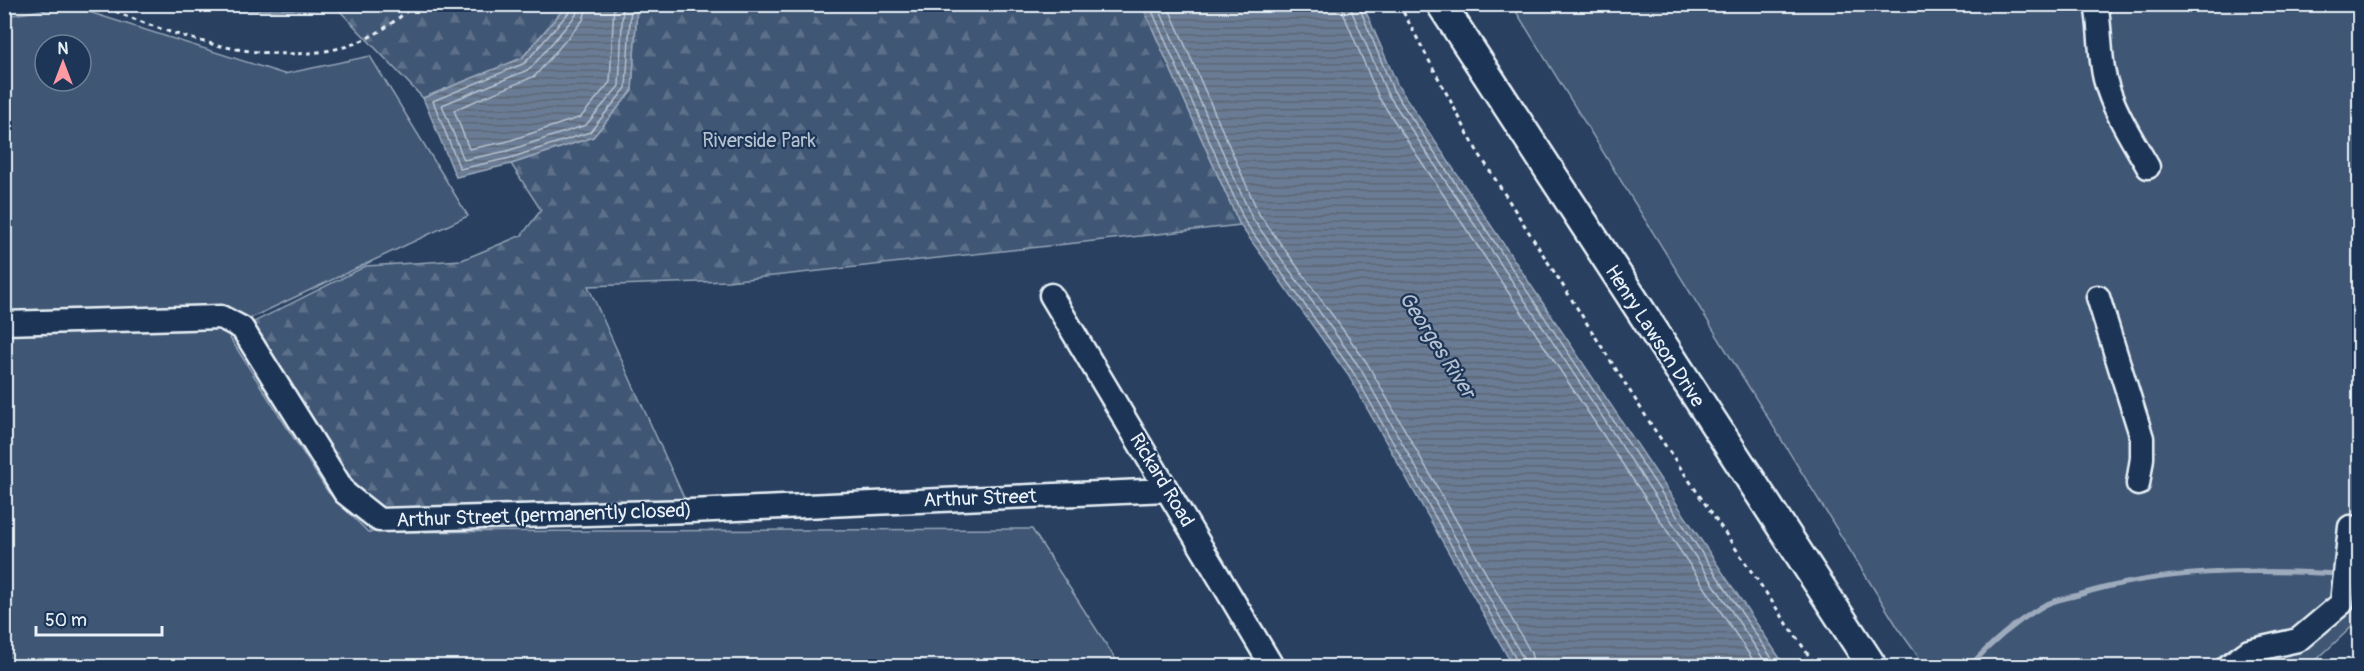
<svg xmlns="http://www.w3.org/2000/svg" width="2364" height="671" font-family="Pangolin,sans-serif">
	<defs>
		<pattern id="forest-firs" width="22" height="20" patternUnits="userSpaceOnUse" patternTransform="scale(1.5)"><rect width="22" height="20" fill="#415774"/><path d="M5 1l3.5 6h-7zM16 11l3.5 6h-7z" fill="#5c7089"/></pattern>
		<pattern id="water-rules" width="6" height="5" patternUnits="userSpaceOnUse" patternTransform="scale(1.5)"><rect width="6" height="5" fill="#6b7c95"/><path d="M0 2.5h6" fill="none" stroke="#5a6573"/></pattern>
	</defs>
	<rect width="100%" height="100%" fill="#294061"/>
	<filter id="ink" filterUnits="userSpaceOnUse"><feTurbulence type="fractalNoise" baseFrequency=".0167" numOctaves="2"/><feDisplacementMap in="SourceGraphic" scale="12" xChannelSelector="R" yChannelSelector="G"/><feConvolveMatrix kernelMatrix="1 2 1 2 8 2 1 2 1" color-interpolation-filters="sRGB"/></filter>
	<g filter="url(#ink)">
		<path fill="#415774" stroke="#94a4b6" stroke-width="1.5" fill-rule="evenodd" d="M 1512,5 L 2359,5 L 2359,620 L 2310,666 L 1925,666 L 1900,631 Z
			M 70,6 L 284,74 L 370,56 L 468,216 L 225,330 L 328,492 L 368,532 L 1032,529 L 1120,666 L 5,666 L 5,16 ZM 45,45 L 81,45 L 81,81 L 45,81 Z"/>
		<path fill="url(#forest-firs)" stroke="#94a4b6" stroke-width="1.5" d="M 343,4 L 567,5 L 522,58 L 423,98 L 338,9 Z
			M 637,5 L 1142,5 L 1240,225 L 728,281 L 588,286 L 690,511 L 379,520 L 345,493 L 242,328 L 366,266 L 462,260 L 522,235 L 541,210 L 511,164 L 593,137 L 632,91 Z"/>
		<path fill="url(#water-rules)" stroke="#9dabbd" stroke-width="1.5" d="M 221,5 L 343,4 L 343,5 L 338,9 L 234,11 Z
			M 567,5 L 637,5 L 632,91 L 593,137 L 511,164 L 456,177 L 423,98 L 522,58 Z
			M 1142,5 L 1363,5 L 1398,86 L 1785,666 L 1513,666 L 1348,375 L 1240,225 Z"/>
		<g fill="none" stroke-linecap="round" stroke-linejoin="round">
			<path stroke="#b6c2d0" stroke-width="1.5" d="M 571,4 L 570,11 L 525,63 L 433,101 L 460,169 L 510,158 L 590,132 L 626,88 L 631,4
				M 579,4 L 576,15 L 530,69 L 442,105 L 464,160 L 507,151 L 586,125 L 619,86 L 623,4
				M 588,4 L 583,20 L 535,76 L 454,110 L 469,149 L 505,142 L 581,117 L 610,82 L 614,4
				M 1149,4 L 1245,222 L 1353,372 L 1517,661 L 1517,666
				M 1157,4 L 1252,218 L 1360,368 L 1523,658 L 1525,666
				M 1167,4 L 1259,214 L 1367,363 L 1531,653 L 1534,666
				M 1342,4 L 1344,15 L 1379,98 L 1757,666
				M 1351,4 L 1352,12 L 1387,93 L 1768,666
				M 1358,4 L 1393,90 L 1777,666"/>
			<path stroke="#9dabbd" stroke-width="5" d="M 1970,666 C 1991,643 2016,622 2043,606 C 2053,600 2067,598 2078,595 C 2161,569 2253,569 2340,574"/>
			<g stroke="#e8f1f8" stroke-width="27">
				<path id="minor" d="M 2096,4 C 2101,29 2099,54 2105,79 C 2113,110 2132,139 2148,167
					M 1051,295 L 1272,666
					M 2098,297 L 2142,438 L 2142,458 L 2138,484
					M 4,323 L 221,317 L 242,328 L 345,493 L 379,520 L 690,511 L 1167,490
					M 2228,666 L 2249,651 L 2298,640 L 2342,603 L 2350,527"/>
			</g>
			<g stroke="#e8f1f8" stroke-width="33">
				<path id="major" d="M 1441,4 L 1872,666"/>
			</g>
			<path stroke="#e8f1f8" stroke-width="3" stroke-dasharray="4.5 4.5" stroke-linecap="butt" d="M 99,4 C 169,36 264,67 340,48 C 369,41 393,24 415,4
				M 1399,4 L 1476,149 L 1654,429 L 1816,666"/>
			<use href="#minor" stroke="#1d3557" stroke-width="22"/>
			<use href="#major" stroke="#1d3557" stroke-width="28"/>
		</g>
	</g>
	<g text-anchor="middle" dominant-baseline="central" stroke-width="4.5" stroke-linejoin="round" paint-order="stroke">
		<g font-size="20" fill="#b6c3d0" stroke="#1d3557">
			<text x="759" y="140">Riverside Park</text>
		</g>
		<g font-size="20" fill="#e8f1f8" stroke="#1d3557">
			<text transform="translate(1655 336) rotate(57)">Henry Lawson Drive</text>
			<text transform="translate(1162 480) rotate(59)">Rickard Road</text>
			<text transform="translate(980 498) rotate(-2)">Arthur Street</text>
			<text transform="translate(544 515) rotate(-2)">Arthur Street (permanently closed)</text>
		</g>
		<g font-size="21" font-style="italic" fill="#b6c2d0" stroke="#1d3557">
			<text transform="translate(1437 345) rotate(57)">Georges River</text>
		</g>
	</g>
	<rect width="2364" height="671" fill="none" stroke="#1d3557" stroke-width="24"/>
	<rect x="12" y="12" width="2340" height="647" fill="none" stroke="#e8f1f8" stroke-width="2" filter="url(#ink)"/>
	<g transform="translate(63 63)"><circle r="28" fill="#1d3557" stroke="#6e8097" stroke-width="1.5"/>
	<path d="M0-4.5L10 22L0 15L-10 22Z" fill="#ff9aa2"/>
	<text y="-9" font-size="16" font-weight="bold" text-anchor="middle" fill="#e8f1f8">N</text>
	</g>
	<path d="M36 626v9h126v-9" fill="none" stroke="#e8f1f8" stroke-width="3"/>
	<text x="45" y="626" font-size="18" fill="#e8f1f8" stroke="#1d3557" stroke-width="4.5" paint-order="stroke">50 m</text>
</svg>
